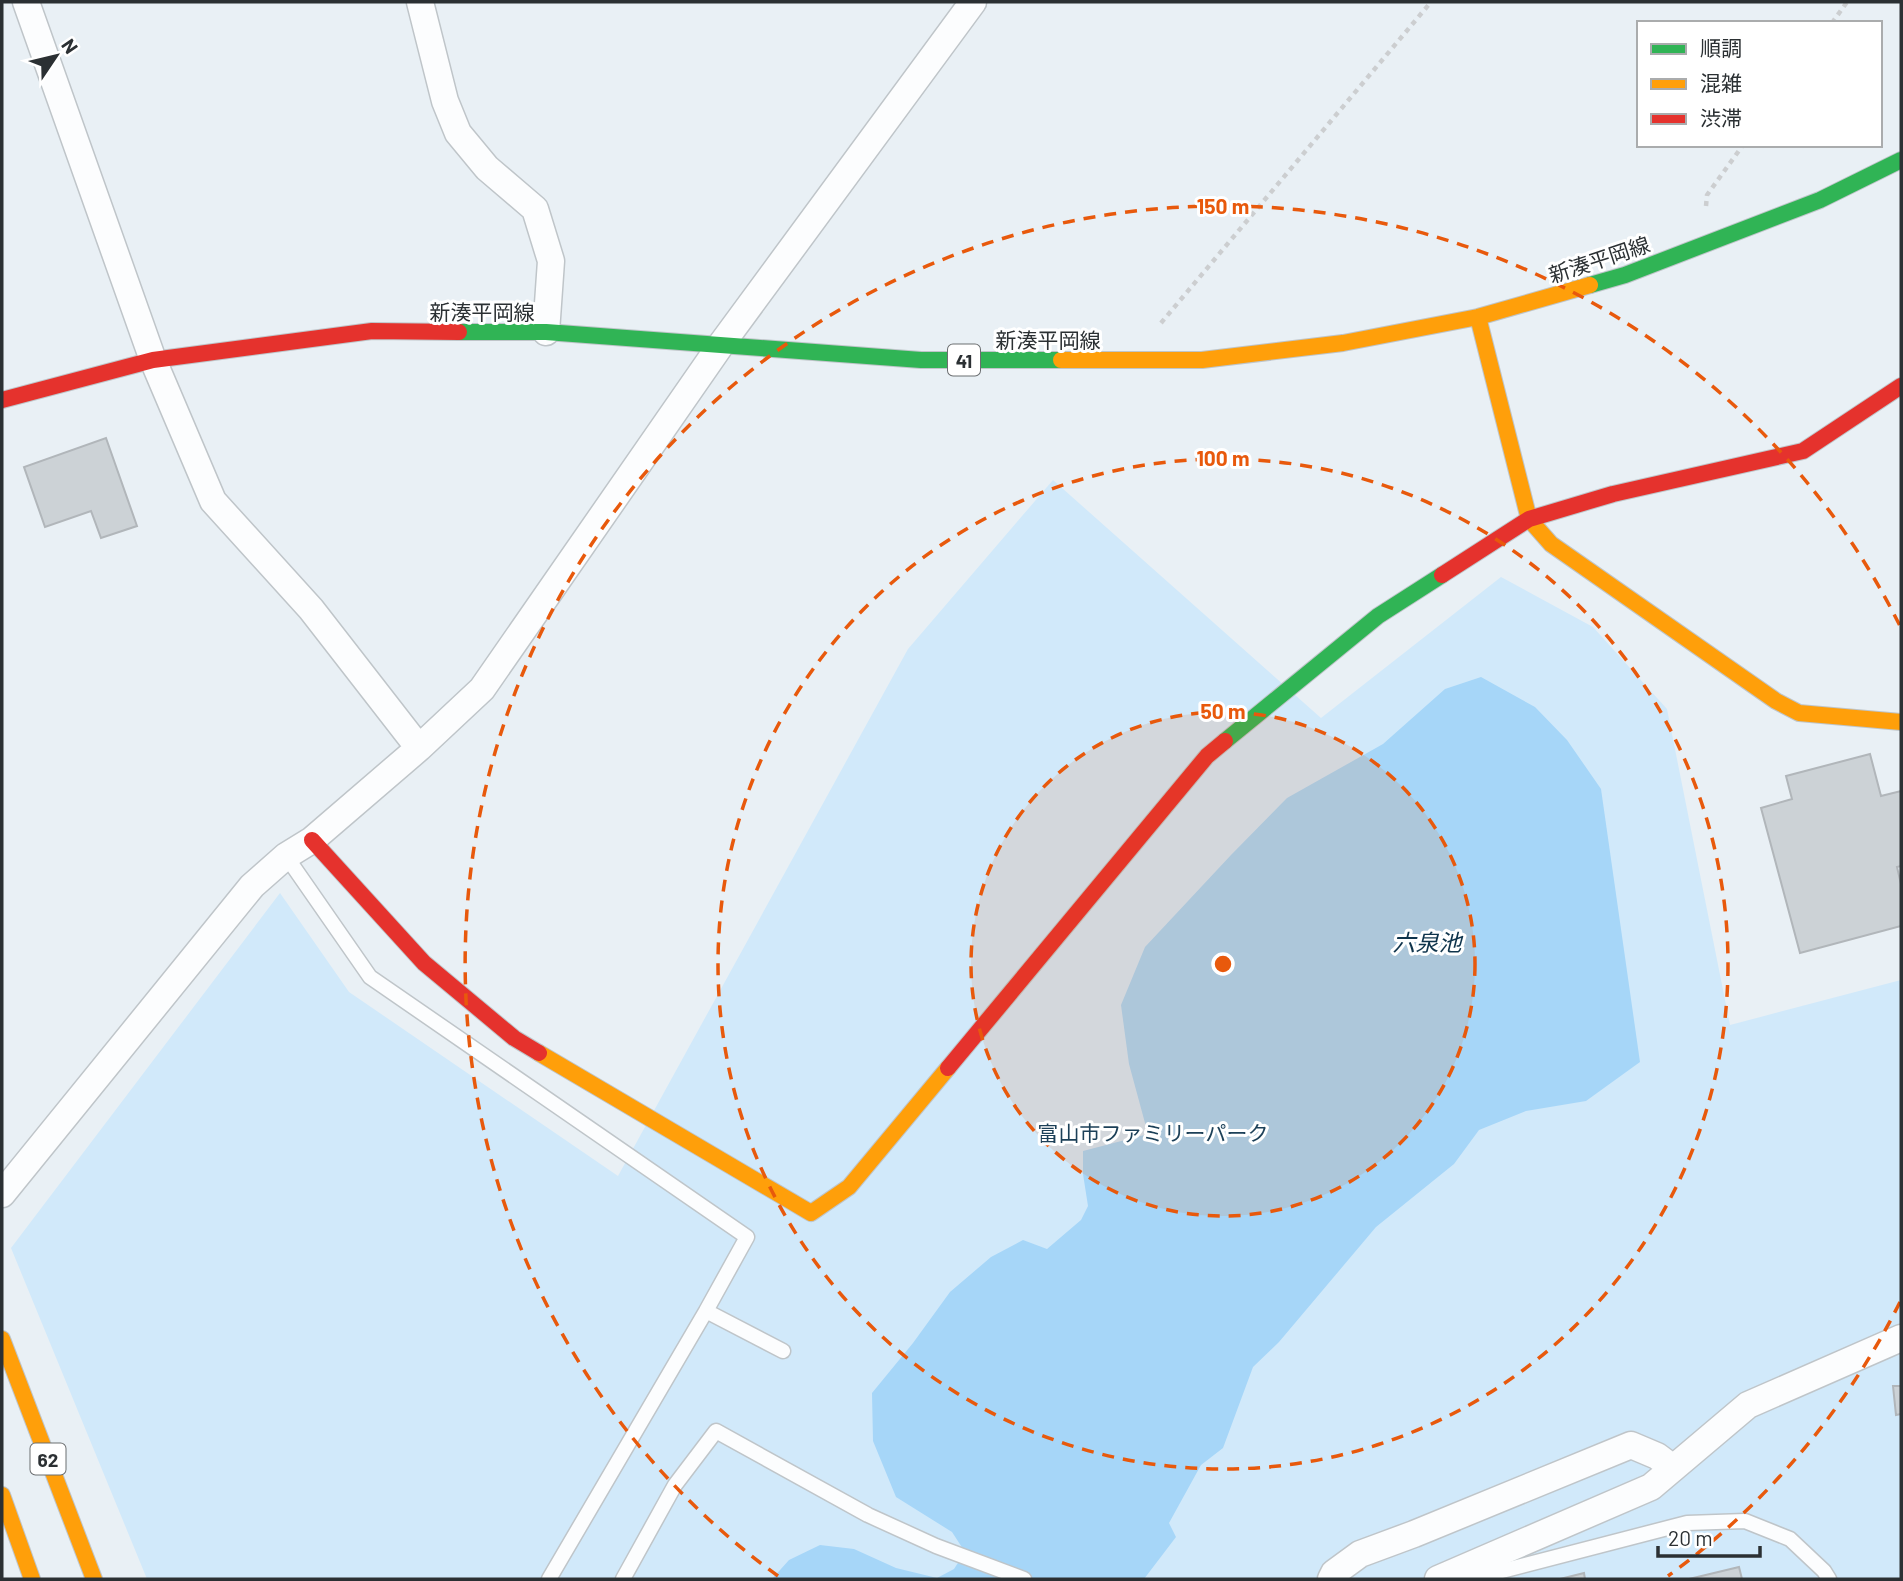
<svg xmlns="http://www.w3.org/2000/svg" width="1903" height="1581" font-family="Barlow,'Noto Sans JP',sans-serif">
	<rect width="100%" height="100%" fill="#e9f0f5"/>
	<path fill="#d1e9fa" d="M 1053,480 L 1321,718 L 1501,577 L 1593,627 L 1667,709 L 1730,1025 L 1901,980 L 1901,1579 L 147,1579 L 11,1248 L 280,893 L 349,992 L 618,1176 L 908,649 Z"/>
	<path fill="#a6d6f8" d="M 1481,677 L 1535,707 L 1567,740 L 1601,789 L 1640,1062 L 1586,1101 L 1526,1111 L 1479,1130 L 1454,1164 L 1376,1227 L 1279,1342 L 1253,1367 L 1223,1448 L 1201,1465 L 1169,1523 L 1176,1537 L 1144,1579 L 772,1579 L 789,1560 L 820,1545 L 854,1549 L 896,1568 L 937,1578 L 954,1569 L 965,1552 L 952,1532 L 896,1497 L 873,1441 L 872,1393 L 913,1343 L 950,1292 L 991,1257 L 1023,1240 L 1047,1249 L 1081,1220 L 1088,1206 L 1083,1174 L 1083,1151 L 1152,1133 L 1145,1123 L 1129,1064 L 1121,1005 L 1145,947 L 1231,855 L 1287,798 L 1383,744 L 1445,689 Z"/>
	<path fill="#ccd2d6" stroke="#b1b6ba" stroke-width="2" d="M 106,438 L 137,526 L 101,538 L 91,511 L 45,527 L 24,467 Z
		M 1870,754 L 1881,796 L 1901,791 L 1901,866 L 1897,867 L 1901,884 L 1901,926 L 1800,953 L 1761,808 L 1792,799 L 1786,776 Z
		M 1893,1386 L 1901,1386 L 1901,1414 L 1896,1415 Z
		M 1739,1567 L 1742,1579 L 1689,1579 Z
		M 1584,1573 L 1585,1579 L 1560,1579 Z"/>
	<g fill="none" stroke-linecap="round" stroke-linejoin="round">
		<g stroke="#bfc5c9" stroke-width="17">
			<path id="lane" d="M 286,856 L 370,977 L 747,1237 L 706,1311 L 549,1579
				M 706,1311 L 783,1351
				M 623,1579 L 675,1485 L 716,1431 L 868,1515 L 936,1546 L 1024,1579
				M 1471,1579 L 1687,1523 L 1745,1521 L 1790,1539 L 1824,1571 L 1829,1579"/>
		</g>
		<g stroke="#bfc5c9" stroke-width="29">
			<path id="street" d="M 26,2 L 153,360 L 213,501 L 311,609 L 419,748
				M 420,2 L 445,101 L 458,133 L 487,168 L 535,209 L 551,261 L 546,332
				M 2,1194 L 252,886 L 286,856 L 312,840 L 419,748 L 482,689 L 720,346 L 973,2
				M 1331,1579 L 1334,1573 L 1360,1554 L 1414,1534 L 1631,1445 L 1657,1456 L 1673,1468
				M 1438,1579 L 1651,1487 L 1748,1405 L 1901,1338"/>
		</g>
		<g stroke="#bfc5c9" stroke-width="18">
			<path id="fast" d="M 1590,285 L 1625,275 L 1820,200 L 1901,160
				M 459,332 L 546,332 L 921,360 L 1061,360
				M 1225,741 L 1378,616 L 1442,575"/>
		</g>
		<g stroke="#bfc5c9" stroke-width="18">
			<path id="slow" d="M 1478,317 L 1529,519 L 1551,544 L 1776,701 L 1799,713 L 1901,722
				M 1061,360 L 1202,360 L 1343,343 L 1478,317 L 1590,285
				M 539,1053 L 811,1213 L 849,1187 L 948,1068
				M 2,1339 L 94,1579
				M 2,1495 L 32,1579"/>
		</g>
		<g stroke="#bfc5c9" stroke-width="18">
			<path id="jam" d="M 2,400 L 153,360 L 372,331 L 459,332
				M 1442,575 L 1529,519 L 1613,494 L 1803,451 L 1901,386
				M 312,840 L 424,963 L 514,1038 L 539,1053
				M 948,1068 L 1207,756 L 1225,741"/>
		</g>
		<path stroke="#ccced0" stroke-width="4.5" stroke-dasharray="5 5" stroke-linecap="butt" d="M 1832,23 L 1847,2
			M 1706,206 L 1707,195 L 1743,145
			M 1161,323 L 1431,2"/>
		<use href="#lane" stroke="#fcfdfe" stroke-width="14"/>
		<use href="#street" stroke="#fcfdfe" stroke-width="26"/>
		<use href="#fast" stroke="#30b455" stroke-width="16"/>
		<use href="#slow" stroke="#ff9f0a" stroke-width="16"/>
		<use href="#jam" stroke="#e5322d" stroke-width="16"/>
	</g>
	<circle cx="1223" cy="964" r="252" fill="#e8590c" fill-opacity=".12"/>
	<g fill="none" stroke="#e8590c" stroke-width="3.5" stroke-dasharray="12 9">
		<circle cx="1223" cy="964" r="252"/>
		<circle cx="1223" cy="964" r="505"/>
		<path d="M1900 1302A757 757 0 0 1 1668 1576M778 1576A757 757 0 1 1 1900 626"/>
	</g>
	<g text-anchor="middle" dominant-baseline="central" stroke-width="6" stroke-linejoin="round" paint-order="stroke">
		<g fill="#fff" stroke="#6b6e70" stroke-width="2">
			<rect x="948" y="344.5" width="32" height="31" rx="5"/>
			<rect x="30.5" y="1443.5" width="35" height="31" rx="5"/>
		</g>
		<g font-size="19" font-weight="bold" fill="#2b3033">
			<text x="964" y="360">41</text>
			<text x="48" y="1459">62</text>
		</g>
		<g font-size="21" fill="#2b3033" stroke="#fff">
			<text transform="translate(1599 259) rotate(-18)">新湊平岡線</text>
			<text x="482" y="311">新湊平岡線</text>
			<text x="1048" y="339">新湊平岡線</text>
		</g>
		<g font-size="21" fill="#1c4058" stroke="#fff">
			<text x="1153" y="1132">富山市ファミリーパーク</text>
		</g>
		<g font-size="23" font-style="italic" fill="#0e334b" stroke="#fff">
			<text x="1427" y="942">六泉池</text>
		</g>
	</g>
	<circle cx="1223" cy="964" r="10" fill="#e8590c" stroke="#fff" stroke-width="3.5"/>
	<g font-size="21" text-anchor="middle" font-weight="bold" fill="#e8590c" stroke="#fff" stroke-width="6" stroke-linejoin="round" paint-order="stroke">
		<text x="1223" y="214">150 m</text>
		<text x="1223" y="466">100 m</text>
		<text x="1223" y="719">50 m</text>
	</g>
	<rect width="1903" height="1581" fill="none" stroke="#2b3033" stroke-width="7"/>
	<rect x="1637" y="21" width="245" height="126" fill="#ffffff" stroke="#aaacad" stroke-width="2"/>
	<rect x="1651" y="44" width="35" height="10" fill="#30b455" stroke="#aaacad" stroke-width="2"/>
	<text x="1700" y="56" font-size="21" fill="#2b3033">順調</text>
	<rect x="1651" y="79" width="35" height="10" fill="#ff9f0a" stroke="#aaacad" stroke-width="2"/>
	<text x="1700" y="91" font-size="21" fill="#2b3033">混雑</text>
	<rect x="1651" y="114" width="35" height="10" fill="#e5322d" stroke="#aaacad" stroke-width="2"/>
	<text x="1700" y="126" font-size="21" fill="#2b3033">渋滞</text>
	<g transform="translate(56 56) rotate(55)" stroke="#ffffff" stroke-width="5" paint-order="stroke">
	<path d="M0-5L12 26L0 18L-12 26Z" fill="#2b3033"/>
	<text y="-10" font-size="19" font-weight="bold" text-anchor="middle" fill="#2b3033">N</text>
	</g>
	<path d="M1658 1546v10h102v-10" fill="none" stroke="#2b3033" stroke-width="3.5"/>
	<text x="1668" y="1546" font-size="21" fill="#2b3033" stroke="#ffffff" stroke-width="5" paint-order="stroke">20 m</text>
</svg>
